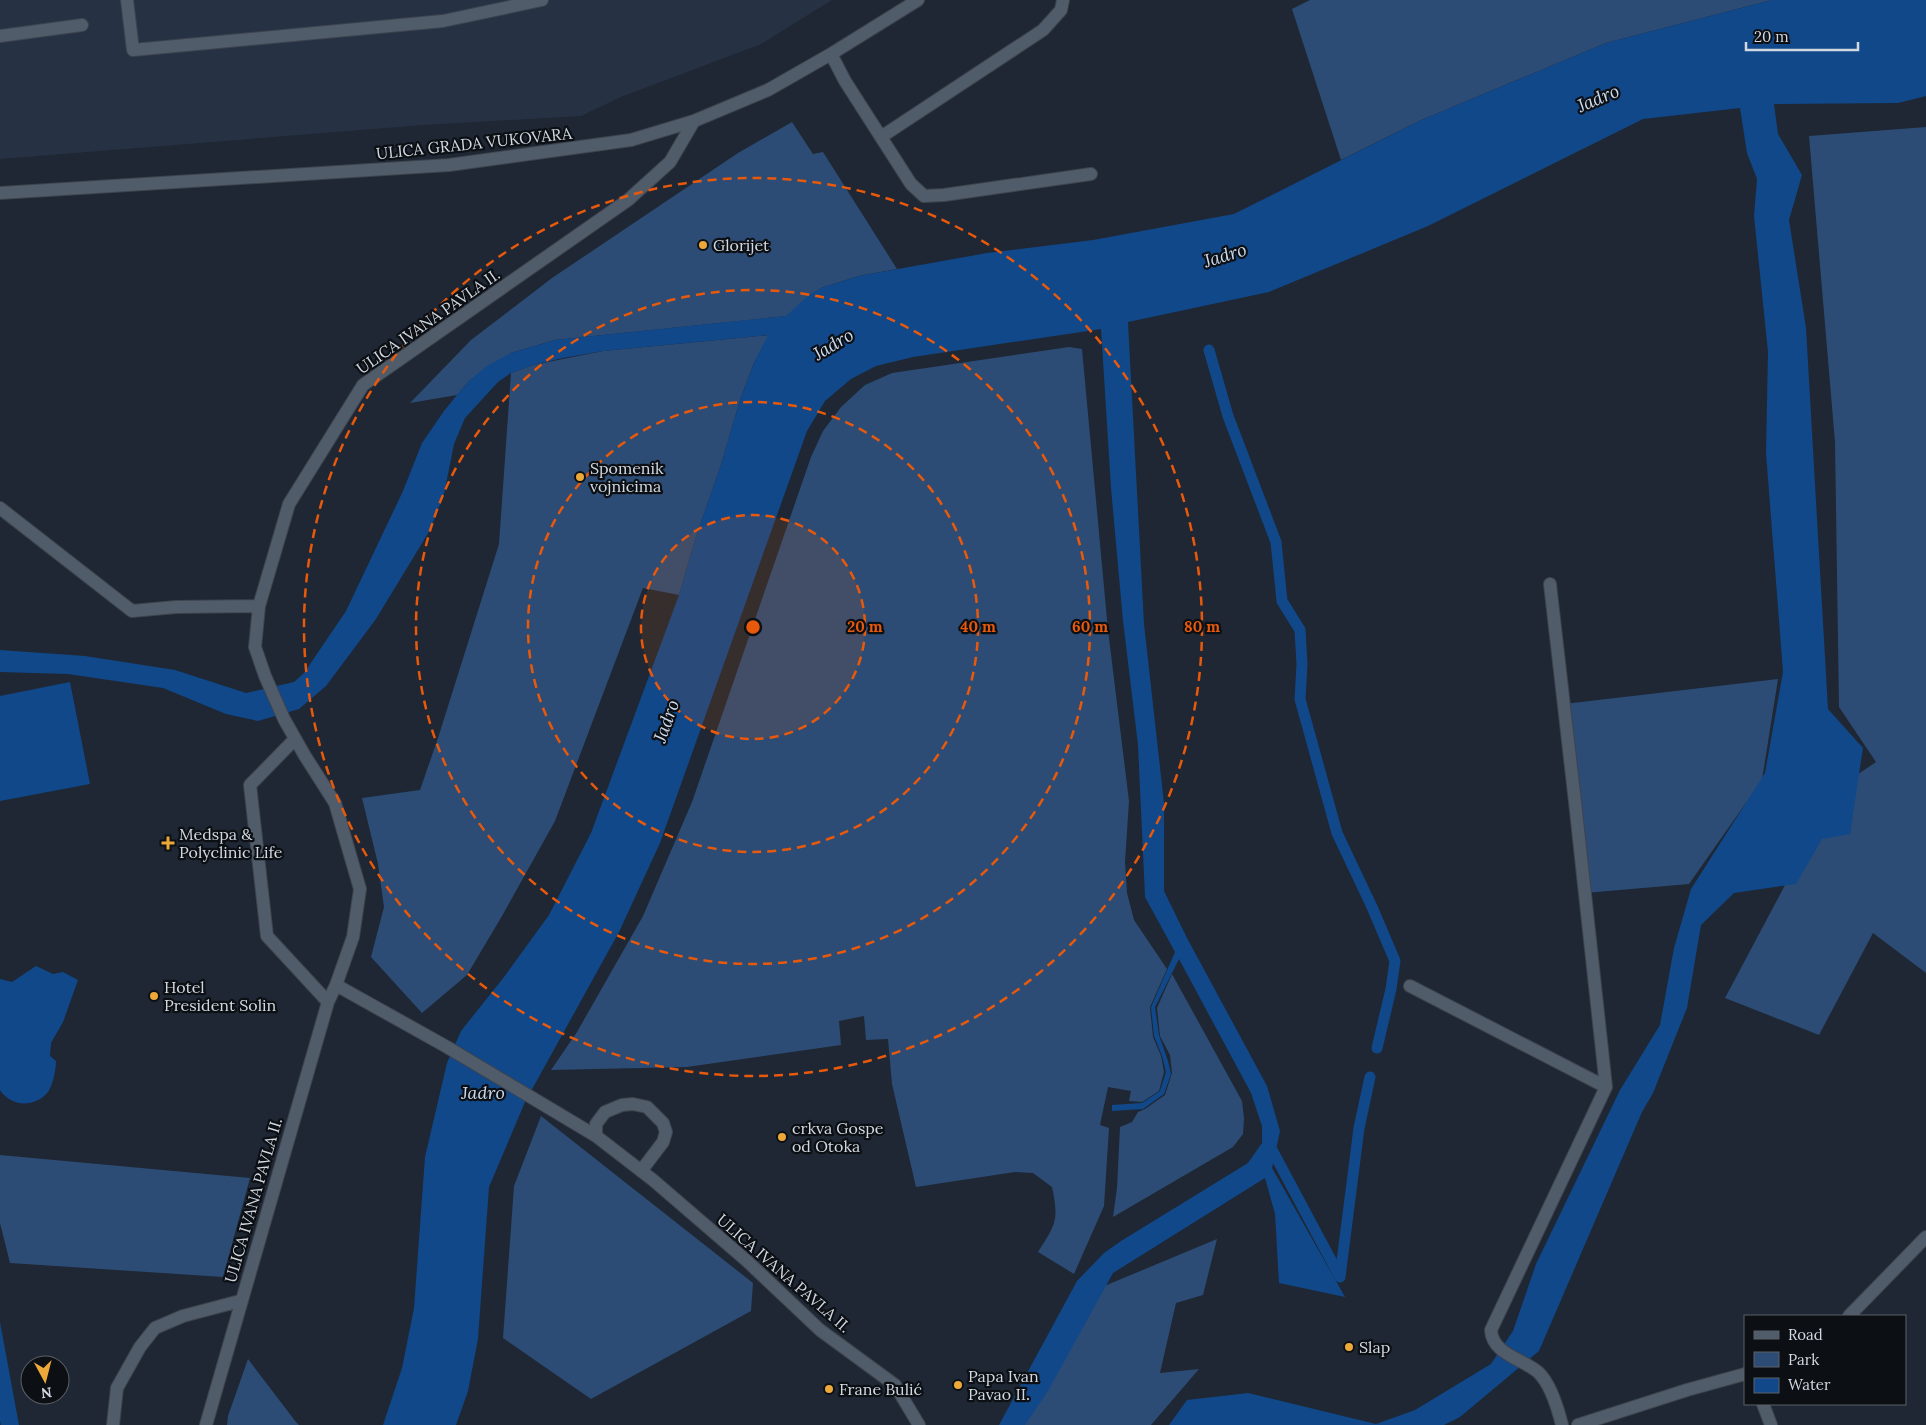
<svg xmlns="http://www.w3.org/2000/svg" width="1926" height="1425" font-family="Lora,serif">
	<rect width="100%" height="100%" fill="#1e2733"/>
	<path fill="#263243" d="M 0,0 L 832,0 L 761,44 L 621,97 L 581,116 L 423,125 L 0,159 Z"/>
	<path fill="#2c4c75" d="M 1310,0 L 1772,0 L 1606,43 L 1419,121 L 1341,160 L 1292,9 Z
		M 792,122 L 813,154 L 823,152 L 897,269 L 859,276 L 821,288 L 787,316 L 555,340 L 511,353 L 470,380 L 457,395 L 410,403 L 471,340 L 552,278 L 738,153 Z
		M 1926,127 L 1926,973 L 1873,933 L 1819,1035 L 1725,998 L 1836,789 L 1876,762 L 1839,707 L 1835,442 L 1809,136 Z
		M 769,335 L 754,363 L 741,397 L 721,465 L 695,540 L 679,595 L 643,588 L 555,821 L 502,916 L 467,975 L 422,1013 L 371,957 L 384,907 L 378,864 L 362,798 L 420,790 L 438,738 L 499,544 L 511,373 L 533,365 L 603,351 Z
		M 1069,347 L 1082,349 L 1108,630 L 1129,801 L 1125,862 L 1127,893 L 1134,920 L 1167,969 L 1150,1007 L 1153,1037 L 1161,1056 L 1164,1072 L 1159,1091 L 1142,1102 L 1129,1101 L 1131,1091 L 1108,1087 L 1100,1125 L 1109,1128 L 1104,1206 L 1074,1274 L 1038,1252 C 1056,1224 1059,1220 1052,1187 L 1033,1173 L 1015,1172 L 916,1187 L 892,1084 L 888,1039 L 866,1040 L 864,1016 L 839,1021 L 841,1045 L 687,1067 L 551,1070 L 577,1032 L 643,916 L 692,802 L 811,457 L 823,431 L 841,407 L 865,385 L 892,373 Z
		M 1778,679 L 1762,780 L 1689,884 L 1585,893 L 1564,704 Z
		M 1172,974 L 1242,1101 L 1244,1118 L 1243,1134 L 1233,1147 L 1113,1217 L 1117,1188 L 1120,1127 L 1132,1122 L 1138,1112 L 1145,1109 L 1165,1095 L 1172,1073 L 1170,1055 L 1160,1036 L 1157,1008 Z
		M 541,1116 L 753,1283 L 751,1311 L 591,1399 L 503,1338 L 514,1186 Z
		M 0,1155 L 250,1178 L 223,1277 L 10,1263 L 0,1223 Z
		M 1217,1239 L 1203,1295 L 1176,1303 L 1160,1373 L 1199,1369 L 1151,1425 L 1018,1425 L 1102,1287 Z
		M 248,1359 L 296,1422 L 299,1425 L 227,1425 L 228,1416 Z"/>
	<path fill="#11488a" d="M 1772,0 L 1926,0 L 1926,96 L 1898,103 L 1774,104 L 1778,134 L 1802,175 L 1789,220 L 1806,328 L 1828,709 L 1863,748 L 1850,834 L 1822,839 L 1796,884 L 1734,893 L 1701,925 L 1687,1008 L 1653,1093 L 1642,1112 L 1539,1351 L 1460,1417 L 1444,1425 L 1169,1425 L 1187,1400 L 1248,1393 L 1376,1424 L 1415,1410 L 1491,1364 L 1513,1331 L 1536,1264 L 1620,1090 L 1660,1025 L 1674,948 L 1691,889 L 1765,773 L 1783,672 L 1766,453 L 1768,352 L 1754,216 L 1757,179 L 1747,153 L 1740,108 L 1643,119 L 1428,226 L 1269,292 L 1128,322 L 1144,624 L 1164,803 L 1164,891 L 1187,938 L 1267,1086 L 1280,1131 L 1272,1168 L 1345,1297 L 1279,1283 L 1275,1214 L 1265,1178 L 1113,1273 L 1048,1391 L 1025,1425 L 999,1425 L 1077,1281 L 1104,1253 L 1121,1241 L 1248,1163 L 1262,1143 L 1262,1126 L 1251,1093 L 1179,959 L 1155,1007 L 1159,1035 L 1168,1061 L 1171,1074 L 1164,1094 L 1143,1109 L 1112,1111 L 1112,1105 L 1142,1103 L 1160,1091 L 1166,1072 L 1162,1056 L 1154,1036 L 1151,1007 L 1175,952 L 1145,897 L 1138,745 L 1123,621 L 1111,488 L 1101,329 L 913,357 L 876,366 L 851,379 L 825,401 L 807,431 L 660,843 L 619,932 L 525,1102 L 489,1187 L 478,1339 L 468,1391 L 456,1425 L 383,1425 L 402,1368 L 414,1308 L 425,1157 L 447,1063 L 461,1031 L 504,977 L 549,915 L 591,833 L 679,595 L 695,540 L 721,465 L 741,397 L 754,363 L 768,335 L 603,351 L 563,358 L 533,365 L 511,373 L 498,382 L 465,418 L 454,444 L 444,494 L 430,530 L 376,619 L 326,686 L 299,709 L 258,721 L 226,714 L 163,688 L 68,674 L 0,672 L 0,650 L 85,656 L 175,670 L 246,693 L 294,682 L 304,673 L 346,611 L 403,491 L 422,443 L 444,411 L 457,395 L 470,380 L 487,366 L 511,353 L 555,340 L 786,316 L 809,295 L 821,288 L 859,276 L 987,253 L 1093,240 L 1234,214 L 1419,121 L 1606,43 Z
		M 70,682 L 90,784 L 0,801 L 0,696 Z
		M 36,966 L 53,974 L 63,972 L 78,980 L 63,1022 L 51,1043 L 50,1056 L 56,1061 C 56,1069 53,1085 48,1092 C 35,1108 11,1107 0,1090 L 0,979 L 12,982 Z
		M 0,1322 L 19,1425 L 1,1425 L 0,1421 Z"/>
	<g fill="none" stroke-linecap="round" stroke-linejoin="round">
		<path stroke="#11488a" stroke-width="11" d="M 1209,350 L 1228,416 L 1276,542 L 1282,601 L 1300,630 L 1302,664 L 1300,699 L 1337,833 L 1372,907 L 1395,961 L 1391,989 L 1377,1048
			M 1269,1144 L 1340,1277
			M 1340,1277 L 1359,1128 L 1370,1077"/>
		<g stroke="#3d444e" stroke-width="14">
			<path id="minor" d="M 127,0 L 133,50 L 443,21 L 542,0
				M 0,36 L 82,25
				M 831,54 L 845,81 L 911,184 L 924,196 L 944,195 L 1091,174
				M 881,137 L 1043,30 L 1061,10 L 1063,0
				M 0,193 L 449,165 L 631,140 L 694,121 L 768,90 L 831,54 L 918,0
				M 0,508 L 132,611 L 176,607 L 259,606
				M 1550,584 L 1575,802 L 1606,1087 L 1491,1330 C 1492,1354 1523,1359 1538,1372 C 1551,1384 1558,1409 1562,1425
				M 295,739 L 250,785 L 267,936 L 328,1002
				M 336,985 L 447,1047 L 596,1136 L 653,1180 L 747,1261 L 820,1330 L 895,1385 L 919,1425
				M 1410,986 L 1606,1087
				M 596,1136 L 596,1124 L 605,1112 L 622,1105 L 633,1104 L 647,1107 L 663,1123 L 666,1132 L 663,1142 L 641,1171
				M 1849,1316 L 1926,1237
				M 1763,1404 L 1771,1425
				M 113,1425 L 117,1388 L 140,1347 L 155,1328 L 183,1316 L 240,1301
				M 206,1425 L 328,1002 L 336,985 L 353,937 L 360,889 L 335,803 L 305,756 L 284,719 L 265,676 L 255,647 L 259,606 L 289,504 L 363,385 L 628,200 L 670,162 L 694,121
				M 1578,1425 L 1687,1390 L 1745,1374"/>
		</g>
		<use href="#minor" stroke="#515c6a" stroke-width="12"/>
	</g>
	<circle cx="753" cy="627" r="112" fill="#e8590c" fill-opacity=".12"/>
	<g fill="none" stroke="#e8590c" stroke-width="2.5" stroke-dasharray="9 6">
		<circle cx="753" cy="627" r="112"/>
		<circle cx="753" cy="627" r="225"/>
		<circle cx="753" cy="627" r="337"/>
		<circle cx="753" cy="627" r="449"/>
	</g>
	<g fill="#eca93a" stroke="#0c1015" stroke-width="2">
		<circle cx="703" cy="245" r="5"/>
		<circle cx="580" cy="477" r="5"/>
		<path d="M165.5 835.5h5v5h5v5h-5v5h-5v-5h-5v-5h5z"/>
		<circle cx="154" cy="996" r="5"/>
		<circle cx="782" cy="1137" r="5"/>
		<circle cx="1349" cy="1347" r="5"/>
		<circle cx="958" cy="1385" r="5"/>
		<circle cx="829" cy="1389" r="5"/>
	</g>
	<g text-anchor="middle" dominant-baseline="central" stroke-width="4.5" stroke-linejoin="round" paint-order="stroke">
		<g font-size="16" fill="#d2d8e0" stroke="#0c1015">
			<text transform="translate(474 143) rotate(-6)">ULICA GRADA VUKOVARA</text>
			<text transform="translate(428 321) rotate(-35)">ULICA IVANA PAVLA II.</text>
			<text transform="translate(253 1200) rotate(-74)">ULICA IVANA PAVLA II.</text>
			<text transform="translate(784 1273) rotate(41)">ULICA IVANA PAVLA II.</text>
		</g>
		<g font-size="16" fill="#d2d8e0" stroke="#0c1015" text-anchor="start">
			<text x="713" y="245">Glorijet</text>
			<text x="590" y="468">Spomenik<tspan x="590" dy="18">vojnicima</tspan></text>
			<text x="179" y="834">Medspa &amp;<tspan x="179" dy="18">Polyclinic Life</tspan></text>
			<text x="164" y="987">Hotel<tspan x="164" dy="18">President Solin</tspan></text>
			<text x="792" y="1128">crkva Gospe<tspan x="792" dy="18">od Otoka</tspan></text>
			<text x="1359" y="1347">Slap</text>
			<text x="968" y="1376">Papa Ivan<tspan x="968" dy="18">Pavao II.</tspan></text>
			<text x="839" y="1389">Frane Bulić</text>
		</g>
		<g font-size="18" font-style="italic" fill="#ccdbee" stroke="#0c1015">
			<text transform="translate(1598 98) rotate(-23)">Jadro</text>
			<text transform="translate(1225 255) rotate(-17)">Jadro</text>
			<text transform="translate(833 344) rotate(-31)">Jadro</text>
			<text transform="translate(666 721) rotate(-70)">Jadro</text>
			<text x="483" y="1092">Jadro</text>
		</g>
	</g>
	<circle cx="753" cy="627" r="8" fill="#e8590c" stroke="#0c1015" stroke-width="2.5"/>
	<g font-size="15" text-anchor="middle" font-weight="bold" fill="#e8590c" stroke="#0c1015" stroke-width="4.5" stroke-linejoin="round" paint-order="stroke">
		<text x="865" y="632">20 m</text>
		<text x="978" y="632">40 m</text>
		<text x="1090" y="632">60 m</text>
		<text x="1202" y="632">80 m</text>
	</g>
	<rect x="1744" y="1315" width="162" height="90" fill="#0c1015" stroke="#5b6066"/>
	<rect x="1754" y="1331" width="25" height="8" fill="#515c6a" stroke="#5b6066"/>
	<text x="1788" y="1340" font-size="15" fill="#d2d8e0">Road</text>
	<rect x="1754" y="1352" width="25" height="15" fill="#2c4c75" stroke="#5b6066"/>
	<text x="1788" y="1365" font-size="15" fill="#d2d8e0">Park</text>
	<rect x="1754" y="1378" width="25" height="15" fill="#11488a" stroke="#5b6066"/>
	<text x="1788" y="1390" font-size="15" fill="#d2d8e0">Water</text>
	<g transform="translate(45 1380) rotate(173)"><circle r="24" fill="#0c1015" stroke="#5b6066"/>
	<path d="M0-4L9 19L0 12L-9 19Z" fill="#eca93a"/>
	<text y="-8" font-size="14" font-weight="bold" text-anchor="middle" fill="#d2d8e0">N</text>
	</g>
	<path d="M1746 42v8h112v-8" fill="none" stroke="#d2d8e0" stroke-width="2.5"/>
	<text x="1754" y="42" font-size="15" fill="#d2d8e0" stroke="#0c1015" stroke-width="4" paint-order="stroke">20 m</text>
</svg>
